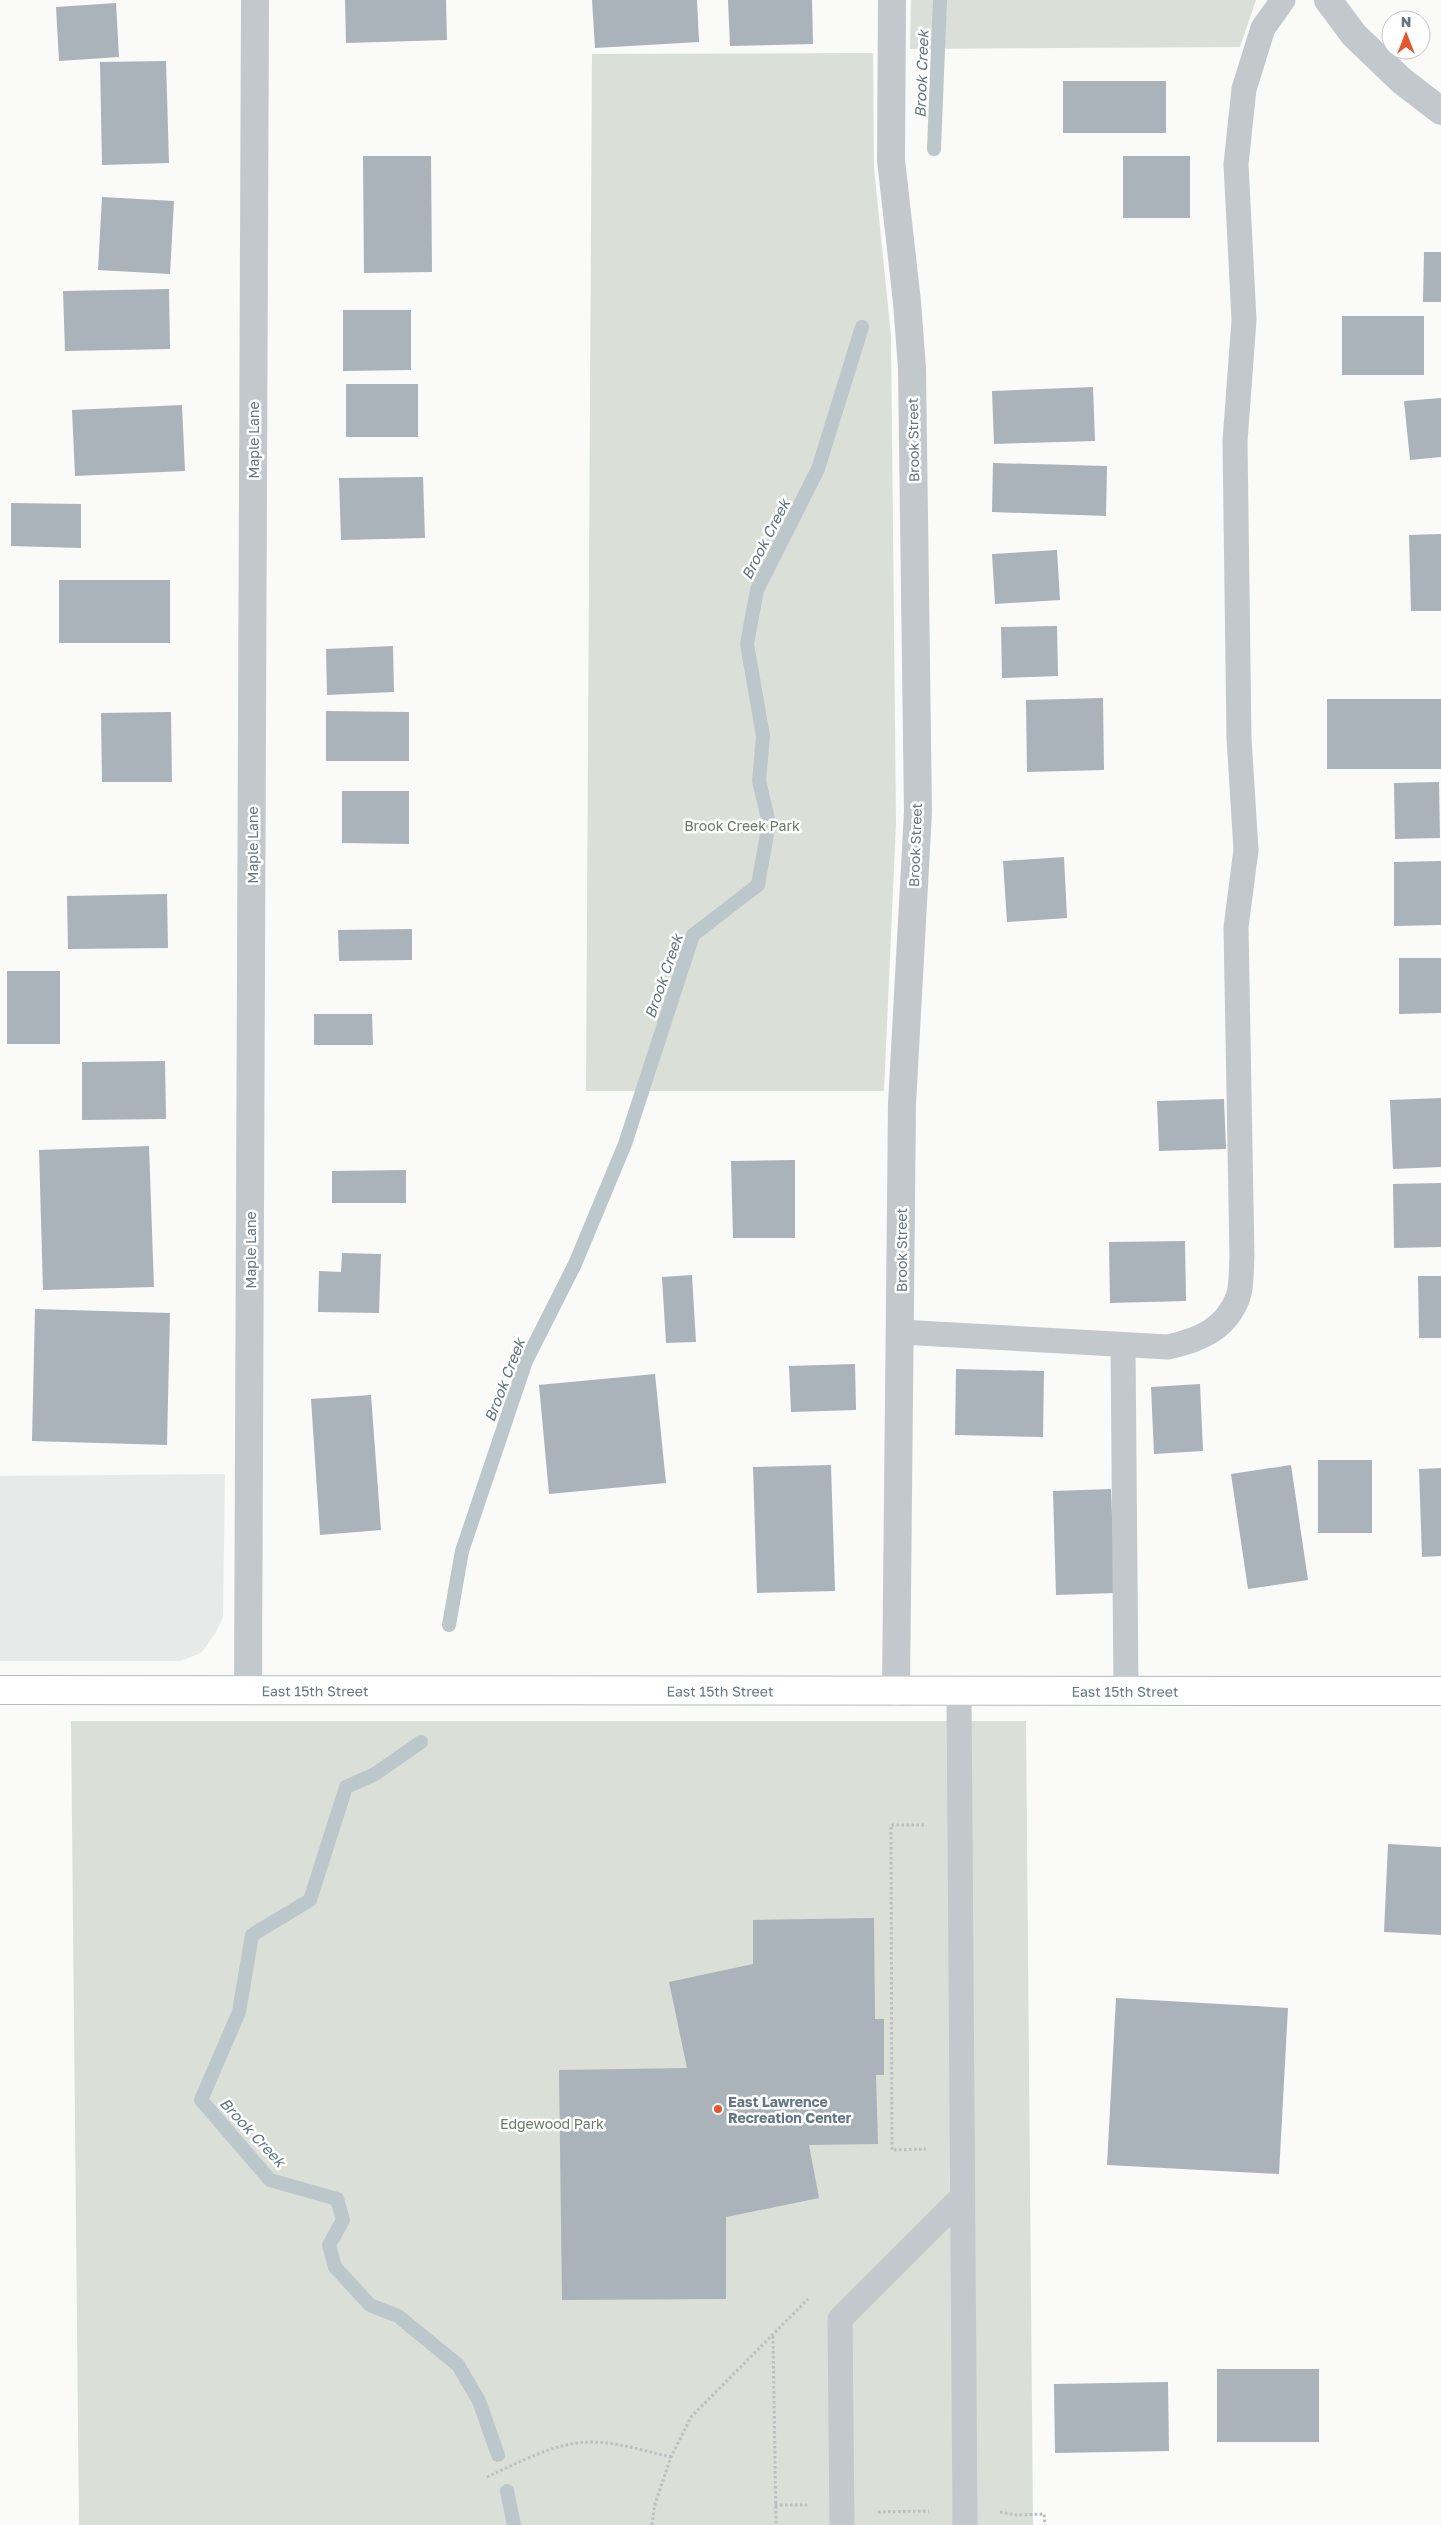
<svg xmlns="http://www.w3.org/2000/svg" width="1441" height="2525" font-family="'Golos Text',sans-serif">
	<rect width="100%" height="100%" fill="#fafaf8"/>
	<path fill="#e8e9e9" d="M 225,1474 L 223,1617 L 215,1634 L 201,1653 L 181,1661 L 0,1661 L 0,1476 Z"/>
	<path fill="#dadfd7" d="M 911,0 L 1256,0 L 1240,47 L 910,49 Z
		M 873,53 L 874,168 L 891,336 L 896,823 L 884,1091 L 586,1091 L 592,54 Z
		M 71,1721 L 1026,1721 L 1033,2525 L 79,2525 Z"/>
	<g fill="none" stroke-linecap="round" stroke-linejoin="round">
		<path stroke="#bbc7cb" stroke-width="14" d="M 934,149 L 940,0
			M 449,1625 L 462,1551 L 526,1361 L 575,1264 L 625,1144 L 693,935 L 758,885 L 769,823 L 759,781 L 763,736 L 747,644 L 757,590 L 818,469 L 862,327
			M 421,1742 L 375,1774 L 346,1787 L 310,1900 L 252,1935 L 239,2012 L 201,2100 L 270,2180 L 337,2199 L 343,2220 L 329,2245 L 335,2267 L 370,2305 L 398,2316 L 458,2365 L 479,2401 L 498,2455
			M 507,2491 L 514,2525"/>
	</g>
	<path fill="#aab3b9" d="M 345,0 L 446,0 L 447,40 L 346,43 Z
		M 592,0 L 697,0 L 699,42 L 595,48 Z
		M 728,0 L 812,0 L 813,44 L 730,46 Z
		M 116,3 L 119,57 L 59,61 L 56,7 Z
		M 166,61 L 169,163 L 102,165 L 100,62 Z
		M 1063,81 L 1166,81 L 1166,133 L 1063,133 Z
		M 363,156 L 431,156 L 432,272 L 364,273 Z
		M 1123,156 L 1190,156 L 1190,218 L 1123,218 Z
		M 102,197 L 174,201 L 170,274 L 98,270 Z
		M 1424,252 L 1441,252 L 1441,302 L 1423,302 Z
		M 169,289 L 170,349 L 65,351 L 63,291 Z
		M 343,310 L 411,310 L 411,370 L 343,371 Z
		M 1342,316 L 1424,316 L 1424,375 L 1342,375 Z
		M 346,384 L 418,384 L 418,437 L 346,437 Z
		M 1093,387 L 1095,441 L 994,444 L 992,391 Z
		M 1441,398 L 1441,457 L 1410,460 L 1404,401 Z
		M 182,405 L 185,471 L 75,476 L 72,410 Z
		M 993,463 L 1107,466 L 1106,516 L 992,512 Z
		M 423,477 L 425,538 L 341,540 L 339,478 Z
		M 11,503 L 81,504 L 81,548 L 11,546 Z
		M 1441,534 L 1441,611 L 1411,611 L 1409,535 Z
		M 1057,550 L 1060,600 L 995,604 L 992,554 Z
		M 59,580 L 170,580 L 170,643 L 59,643 Z
		M 1057,626 L 1058,676 L 1002,678 L 1001,627 Z
		M 393,646 L 394,692 L 327,695 L 326,649 Z
		M 1103,698 L 1104,770 L 1027,772 L 1026,700 Z
		M 1327,699 L 1441,699 L 1441,769 L 1327,769 Z
		M 326,711 L 409,712 L 409,761 L 326,761 Z
		M 171,712 L 172,782 L 102,782 L 101,713 Z
		M 1439,782 L 1440,838 L 1395,839 L 1394,783 Z
		M 342,791 L 409,791 L 409,844 L 342,843 Z
		M 1064,857 L 1067,918 L 1007,922 L 1003,861 Z
		M 1441,861 L 1441,925 L 1394,926 L 1394,862 Z
		M 167,894 L 168,948 L 68,949 L 67,896 Z
		M 412,929 L 412,960 L 339,961 L 338,930 Z
		M 1399,958 L 1441,958 L 1441,1013 L 1399,1014 Z
		M 7,971 L 60,971 L 60,1044 L 7,1044 Z
		M 314,1014 L 372,1014 L 373,1045 L 314,1045 Z
		M 165,1061 L 166,1119 L 82,1120 L 82,1062 Z
		M 1441,1098 L 1441,1167 L 1393,1169 L 1390,1100 Z
		M 1224,1099 L 1226,1149 L 1159,1151 L 1157,1101 Z
		M 149,1146 L 154,1287 L 43,1290 L 39,1150 Z
		M 795,1160 L 795,1238 L 733,1238 L 731,1161 Z
		M 406,1170 L 406,1203 L 332,1203 L 332,1171 Z
		M 1441,1183 L 1441,1247 L 1394,1248 L 1393,1184 Z
		M 1185,1241 L 1186,1301 L 1110,1303 L 1109,1242 Z
		M 342,1253 L 381,1254 L 379,1313 L 318,1312 L 319,1271 L 341,1272 Z
		M 692,1275 L 696,1342 L 666,1343 L 662,1277 Z
		M 1418,1276 L 1441,1276 L 1441,1338 L 1419,1338 Z
		M 35,1309 L 170,1313 L 167,1445 L 32,1441 Z
		M 855,1364 L 856,1410 L 791,1412 L 789,1366 Z
		M 956,1369 L 1044,1371 L 1043,1437 L 955,1435 Z
		M 655,1374 L 666,1483 L 549,1494 L 539,1385 Z
		M 1200,1384 L 1203,1451 L 1154,1454 L 1151,1387 Z
		M 371,1395 L 381,1530 L 320,1535 L 311,1399 Z
		M 1318,1460 L 1372,1460 L 1372,1533 L 1318,1533 Z
		M 831,1465 L 835,1591 L 757,1593 L 753,1467 Z
		M 1291,1465 L 1308,1580 L 1248,1589 L 1231,1474 Z
		M 1441,1468 L 1441,1556 L 1422,1557 L 1419,1469 Z
		M 1111,1489 L 1115,1593 L 1056,1595 L 1053,1491 Z
		M 1388,1844 L 1441,1847 L 1441,1935 L 1384,1932 Z
		M 874,1918 L 875,2019 L 884,2019 L 884,2075 L 876,2075 L 878,2144 L 809,2145 L 819,2198 L 726,2217 L 726,2299 L 562,2300 L 559,2070 L 687,2068 L 669,1982 L 753,1964 L 753,1920 Z
		M 1116,1998 L 1288,2008 L 1279,2174 L 1107,2165 Z
		M 1217,2369 L 1319,2369 L 1319,2442 L 1217,2442 Z
		M 1168,2382 L 1169,2451 L 1055,2453 L 1054,2384 Z"/>
	<g fill="none" stroke-linecap="round" stroke-linejoin="round">
		<g stroke="#b3babf" stroke-width="30">
			<g id="secondary">
				<path id="s1" d="M 0,1690 L 1441,1691"/>
			</g>
		</g>
		<path stroke="#bbbfc2" stroke-width="3" stroke-dasharray="2.5 2.5" stroke-linecap="butt" d="M 924,1825 L 891,1825 L 892,2150 L 926,2149
			M 773,2336 L 776,2525
			M 487,2477 C 520,2462 557,2441 594,2442 C 620,2443 646,2451 671,2457
			M 775,2505 L 807,2505
			M 878,2512 L 929,2511
			M 1000,2512 L 1017,2515 L 1044,2514 L 1045,2525
			M 652,2525 L 655,2504 L 671,2457 L 691,2417 L 808,2299"/>
		<path stroke="#c3c8cc" stroke-width="25" d="M 900,1332 L 1168,1347 C 1200,1340 1226,1329 1238,1297 C 1242,1286 1241,1269 1242,1257 L 1236,927 L 1246,850 L 1239,738 L 1235,441 L 1244,320 L 1236,164 L 1244,89 L 1263,28 L 1283,0
			M 1123,1346 L 1126,1691
			M 959,1691 L 965,2525
			M 842,2525 L 840,2319 L 961,2198"/>
		<path stroke="#c3c8cc" stroke-width="28" d="M 892,0 L 891,160 L 907,302 L 912,368 L 918,812 L 902,1104 L 896,1691
			M 1328,0 L 1354,35 L 1402,81 L 1441,111
			M 248,1690 L 255,0"/>
		<use href="#secondary" stroke="#fff" stroke-width="28"/>
	</g>
	<circle fill="#e4572e" stroke="#fff" stroke-width="2" cx="718" cy="2109" r="5"/>
	<g text-anchor="middle" dominant-baseline="central" stroke-width="5" stroke-linejoin="round" paint-order="stroke">
		<g font-size="14" fill="#657683" stroke="#fff">
			<text transform="translate(253 440) rotate(-90)">Maple Lane</text>
			<text transform="translate(913 440) rotate(-91)">Brook Street</text>
			<text transform="translate(252 845) rotate(-90)">Maple Lane</text>
			<text transform="translate(915 845) rotate(-88)">Brook Street</text>
			<text transform="translate(250 1250) rotate(-90)">Maple Lane</text>
			<text transform="translate(901 1250) rotate(-90)">Brook Street</text>
			<text stroke="none"><textPath href="#s1" startOffset="315">East 15th Street</textPath></text>
			<text stroke="none"><textPath href="#s1" startOffset="720">East 15th Street</textPath></text>
			<text stroke="none"><textPath href="#s1" startOffset="1125">East 15th Street</textPath></text>
		</g>
		<g font-size="14" fill="#687a64" stroke="#fff">
			<text x="742" y="825">Brook Creek Park</text>
			<text x="552" y="2123">Edgewood Park</text>
		</g>
		<g font-size="14" font-weight="bold" fill="#657683" stroke="#fff" text-anchor="start">
			<text x="728" y="2101">East Lawrence<tspan x="728" dy="16">Recreation Center</tspan></text>
		</g>
		<g font-size="15" font-style="italic" fill="#60757c" stroke="#fff">
			<text transform="translate(921 74) rotate(-88)">Brook Creek</text>
			<text transform="translate(765 539) rotate(-63)">Brook Creek</text>
			<text transform="translate(663 976) rotate(-71)">Brook Creek</text>
			<text transform="translate(504 1380) rotate(-69)">Brook Creek</text>
			<text transform="translate(253 2132) rotate(47)">Brook Creek</text>
		</g>
	</g>
	<g transform="translate(1406 35)"><circle r="24" fill="#ffffff" stroke="#c1c8cd"/>
	<path d="M0-4L9 19L0 12L-9 19Z" fill="#e4572e"/>
	<text y="-8" font-size="14" font-weight="bold" text-anchor="middle" fill="#657683">N</text>
	</g>
</svg>
